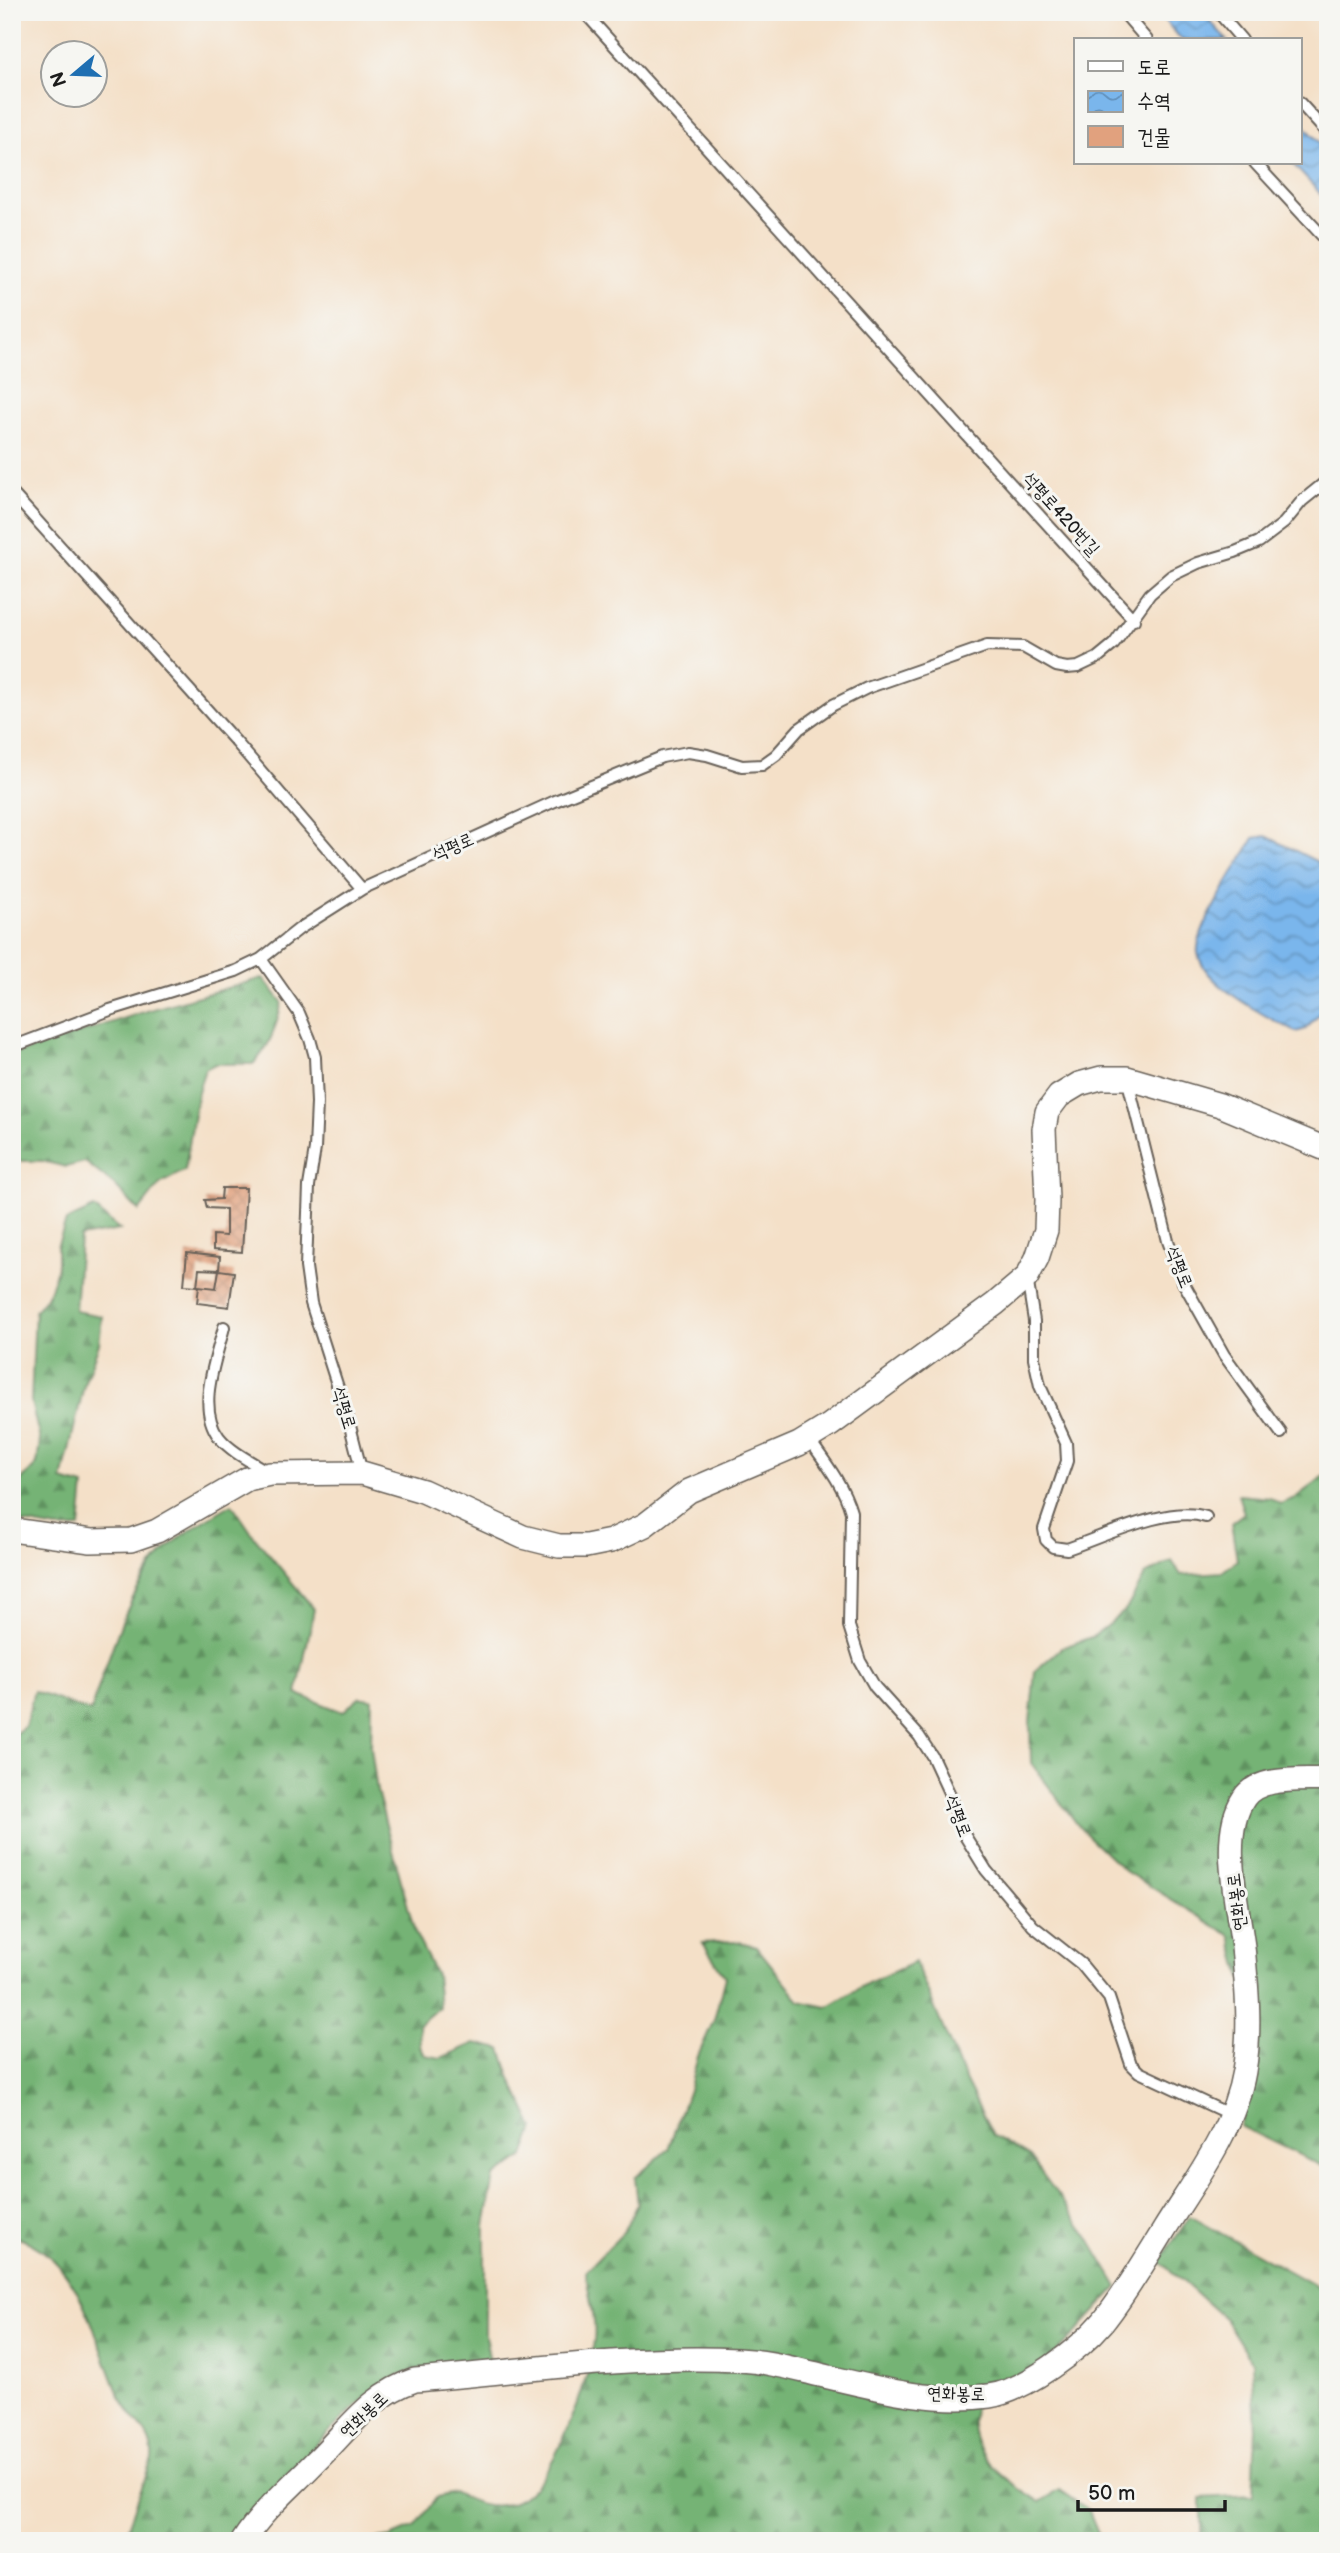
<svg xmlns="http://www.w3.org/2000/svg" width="1340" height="2553" font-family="'Balsamiq Sans','Poor Story',sans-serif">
	<defs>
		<pattern id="forest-firs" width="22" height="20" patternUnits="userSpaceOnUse" patternTransform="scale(1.75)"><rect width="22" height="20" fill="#74b375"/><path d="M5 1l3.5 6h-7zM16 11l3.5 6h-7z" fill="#5e915f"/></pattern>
		<pattern id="water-waves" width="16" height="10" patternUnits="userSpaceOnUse" patternTransform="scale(1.75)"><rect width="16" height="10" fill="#7ab6ec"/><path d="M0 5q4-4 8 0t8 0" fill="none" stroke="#6393be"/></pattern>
		<pattern id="building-cross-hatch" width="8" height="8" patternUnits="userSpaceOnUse" patternTransform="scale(1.75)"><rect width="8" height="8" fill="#e1a17e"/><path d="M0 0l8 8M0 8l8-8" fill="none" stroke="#c08a6c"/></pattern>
	</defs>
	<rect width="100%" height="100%" fill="#f6f6f2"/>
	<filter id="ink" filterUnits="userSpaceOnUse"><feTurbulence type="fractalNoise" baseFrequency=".0143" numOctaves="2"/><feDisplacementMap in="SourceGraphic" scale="14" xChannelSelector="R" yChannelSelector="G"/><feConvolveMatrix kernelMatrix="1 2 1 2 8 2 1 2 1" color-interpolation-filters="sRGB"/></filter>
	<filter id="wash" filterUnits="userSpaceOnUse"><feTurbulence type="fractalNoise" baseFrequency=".00686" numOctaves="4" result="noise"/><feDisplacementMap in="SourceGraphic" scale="28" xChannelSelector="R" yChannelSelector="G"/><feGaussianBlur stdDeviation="1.57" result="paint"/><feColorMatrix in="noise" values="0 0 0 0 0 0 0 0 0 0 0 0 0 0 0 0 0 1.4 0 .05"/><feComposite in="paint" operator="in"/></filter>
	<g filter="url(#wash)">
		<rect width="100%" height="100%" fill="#f4e0c8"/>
		<path fill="url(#forest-firs)" stroke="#486848" stroke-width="2" d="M 263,978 L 282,1002 C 276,1026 271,1046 253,1064 L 215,1064 L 205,1069 L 197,1095 L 185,1170 L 160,1184 L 139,1211 L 113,1184 L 85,1162 L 66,1167 L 42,1161 L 15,1161 L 12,1172 L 12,1055 L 153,1009 Z
			M 94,1208 L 120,1230 L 80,1237 L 75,1311 L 102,1316 L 99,1344 L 85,1381 L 62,1480 L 84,1486 L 80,1528 L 57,1529 L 12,1521 L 12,1487 L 19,1483 L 37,1464 L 40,1440 L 31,1402 L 35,1311 L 48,1295 L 57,1269 L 57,1247 L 66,1221 Z
			M 1328,1473 L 1328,2169 L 1240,2126 L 1253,2082 L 1258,2041 L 1231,1936 L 1125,1871 L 1081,1829 L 1031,1763 L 1030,1722 L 1035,1671 L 1061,1648 L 1094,1636 L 1126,1610 L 1145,1575 L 1172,1561 L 1181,1575 L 1222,1572 L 1237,1560 L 1231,1523 L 1244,1513 L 1238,1495 L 1270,1498 L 1280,1504 L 1295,1498 Z
			M 232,1504 L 253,1535 L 314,1609 L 297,1694 L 343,1712 L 359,1697 L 372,1699 L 371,1748 L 377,1791 L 415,1933 L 436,1975 L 439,2007 L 419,2024 L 420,2046 L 425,2055 L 441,2058 L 475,2043 L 501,2049 L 512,2081 L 534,2128 L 524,2156 L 494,2177 L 485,2226 L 485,2336 L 490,2362 C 466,2364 427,2365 405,2373 C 377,2384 354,2408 333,2428 C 297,2462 260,2497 235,2541 L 123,2541 L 152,2459 C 154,2431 132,2422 121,2399 C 95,2342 82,2255 12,2236 L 12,1736 L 25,1726 L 34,1691 L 90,1712 C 110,1657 126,1589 169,1547 C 188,1530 210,1517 232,1504 Z
			M 734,1941 L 756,1946 L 800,2001 L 827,2007 L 868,1983 L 915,1962 L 966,2082 L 993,2135 L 1030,2157 L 1087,2235 L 1118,2287 L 1059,2351 L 1023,2378 L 976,2391 C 975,2402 972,2414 973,2425 C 975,2461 1013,2485 1040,2502 L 1059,2490 L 1089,2511 L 1101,2540 L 1105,2541 L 368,2541 L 391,2537 L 415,2527 L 437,2497 L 455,2493 C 473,2503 495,2511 516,2501 C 554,2484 590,2380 594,2340 C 597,2316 587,2294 586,2271 L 625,2231 L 638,2204 L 635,2178 L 668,2149 L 690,2087 L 698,2056 L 714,2020 L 725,1977 L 703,1943 Z
			M 1190,2216 L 1328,2293 L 1328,2541 L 1157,2541 L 1201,2535 L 1201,2498 L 1253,2495 L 1256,2428 L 1252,2362 L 1225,2319 L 1160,2261 Z"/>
		<path fill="url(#water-waves)" stroke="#4b6984" stroke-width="2" d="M 1157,12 L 1202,12 L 1227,40 L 1182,40 Z
			M 1300,121 L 1328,152 L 1328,202 L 1292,163 L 1300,163 Z
			M 1266,836 L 1328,867 L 1328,1004 L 1306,1029 L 1296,1032 C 1269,1018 1203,985 1198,953 C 1194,931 1242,860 1254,838 Z"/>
		<g id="blocks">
			<path fill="url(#building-cross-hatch)" d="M 222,1188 L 246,1188 L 242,1252 L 213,1250 L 213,1235 L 226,1236 L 226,1209 L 207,1208 L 205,1200 L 221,1199 Z
				M 187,1253 L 220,1257 L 219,1270 L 234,1272 L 229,1307 L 197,1303 L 199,1286 L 216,1288 L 219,1270 L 199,1269 L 197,1286 L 184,1285 Z"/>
		</g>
	</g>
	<g filter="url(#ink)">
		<use href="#blocks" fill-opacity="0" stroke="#686158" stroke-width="2"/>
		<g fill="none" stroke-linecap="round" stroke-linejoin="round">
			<g stroke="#686158" stroke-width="14">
				<path id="lane" d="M 584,12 L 1134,620
					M 1123,12 L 1147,40
					M 1218,12 L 1242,40
					M 1300,103 L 1328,134
					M 1255,163 L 1328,242
					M 12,493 L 237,743 L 362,889
					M 261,959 L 299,1013 L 310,1039 L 315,1057 L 317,1103 L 315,1149 L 309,1186 L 306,1267 L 311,1303 L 349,1422 L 362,1473
					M 12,1047 L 110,1010 L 236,971 L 261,959 L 299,929 L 362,889 L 555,801 L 662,757 L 688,752 L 707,755 L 742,766 L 762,765 L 776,755 L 799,729 L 833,705 L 867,688 L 987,646 L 1023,647 L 1056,666 L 1067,668 L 1078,667 L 1097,658 L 1114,644 L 1150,594 L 1171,576 L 1198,563 L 1235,552 L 1259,542 L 1284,523 L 1302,501 L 1328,480
					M 1127,1078 L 1168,1241 L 1183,1282 L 1224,1355 L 1281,1433
					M 1027,1277 L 1034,1321 L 1034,1358 L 1040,1386 L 1066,1443 L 1067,1461 L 1044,1529 L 1046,1540 L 1053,1547 L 1067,1549 C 1105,1536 1168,1505 1206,1517
					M 224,1327 C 216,1360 196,1407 219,1437 C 231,1452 252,1462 268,1472
					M 808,1438 C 825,1462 843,1484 851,1512 L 849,1626 L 860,1661 L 875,1687 L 919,1736 L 932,1756 L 951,1797 L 965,1836 L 986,1870 L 1033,1926 L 1081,1964 L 1109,1998 L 1131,2064 L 1139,2072 L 1231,2115"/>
			</g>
			<g stroke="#686158" stroke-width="26">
				<path id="street" d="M 12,1530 L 91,1541 L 131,1540 L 157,1531 L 247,1479 L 270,1474 L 362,1473 L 423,1491 L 523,1537 L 559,1546 L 586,1546 L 611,1541 L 645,1525 L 689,1491 L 799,1444 L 830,1425 L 995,1304 L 1027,1277 L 1037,1258 L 1046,1230 L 1047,1200 L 1044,1129 L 1047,1112 L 1059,1096 L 1079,1084 L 1101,1078 L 1127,1078 L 1220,1105 L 1328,1150
					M 243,2541 C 263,2510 291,2487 316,2461 C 348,2430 371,2394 415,2380 C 522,2371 630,2355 738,2360 C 764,2361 787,2367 812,2373 C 868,2386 931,2404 989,2396 C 1025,2391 1080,2349 1103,2322 C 1126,2293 1145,2261 1164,2230 C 1195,2180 1234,2130 1244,2071 C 1251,2031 1247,1987 1243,1947 C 1238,1905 1219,1835 1244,1798 C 1259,1775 1303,1781 1328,1779"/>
			</g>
			<use href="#lane" stroke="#fff" stroke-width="10"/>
			<use href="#street" stroke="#fff" stroke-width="23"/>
		</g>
	</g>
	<g text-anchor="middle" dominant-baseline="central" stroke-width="6" stroke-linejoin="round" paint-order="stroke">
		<g font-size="18" fill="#1c1c1c" stroke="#f6f6f2">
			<text transform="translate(1061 514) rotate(48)">석평로420번길</text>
			<text transform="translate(453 847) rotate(-24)">석평로</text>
			<text transform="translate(1179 1267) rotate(68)">석평로</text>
			<text transform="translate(344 1408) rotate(73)">석평로</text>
			<text transform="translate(958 1816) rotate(69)">석평로</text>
			<text transform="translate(1237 1902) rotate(-97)">연화봉로</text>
			<text transform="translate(956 2394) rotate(1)">연화봉로</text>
			<text transform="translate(364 2415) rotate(-43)">연화봉로</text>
		</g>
	</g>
	<rect width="1340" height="2553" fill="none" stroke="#f6f6f2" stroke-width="42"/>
	<rect x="1074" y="38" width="228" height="126" fill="#f6f6f2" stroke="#9f9f9c" stroke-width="2"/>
	<rect x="1088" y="61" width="35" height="10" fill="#ffffff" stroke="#9f9f9c" stroke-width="2"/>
	<text x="1137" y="74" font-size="21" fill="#1c1c1c">도로</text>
	<rect x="1088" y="91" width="35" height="21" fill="url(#water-waves)" stroke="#9f9f9c" stroke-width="2"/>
	<text x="1137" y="108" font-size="21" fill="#1c1c1c">수역</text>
	<rect x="1088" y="126" width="35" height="21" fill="#e1a17e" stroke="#9f9f9c" stroke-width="2"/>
	<text x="1137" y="144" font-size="21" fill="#1c1c1c">건물</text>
	<g transform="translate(74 74) rotate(251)"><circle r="33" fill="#f6f6f2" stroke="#9f9f9c" stroke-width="2"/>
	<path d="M0-5L12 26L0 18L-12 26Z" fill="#1f6fb2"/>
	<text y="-10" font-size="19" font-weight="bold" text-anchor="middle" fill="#1c1c1c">N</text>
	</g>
	<path d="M1078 2500v10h147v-10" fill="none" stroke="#1c1c1c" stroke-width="3.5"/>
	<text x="1088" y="2500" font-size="21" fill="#1c1c1c" stroke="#f6f6f2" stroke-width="5" paint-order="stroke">50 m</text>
</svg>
